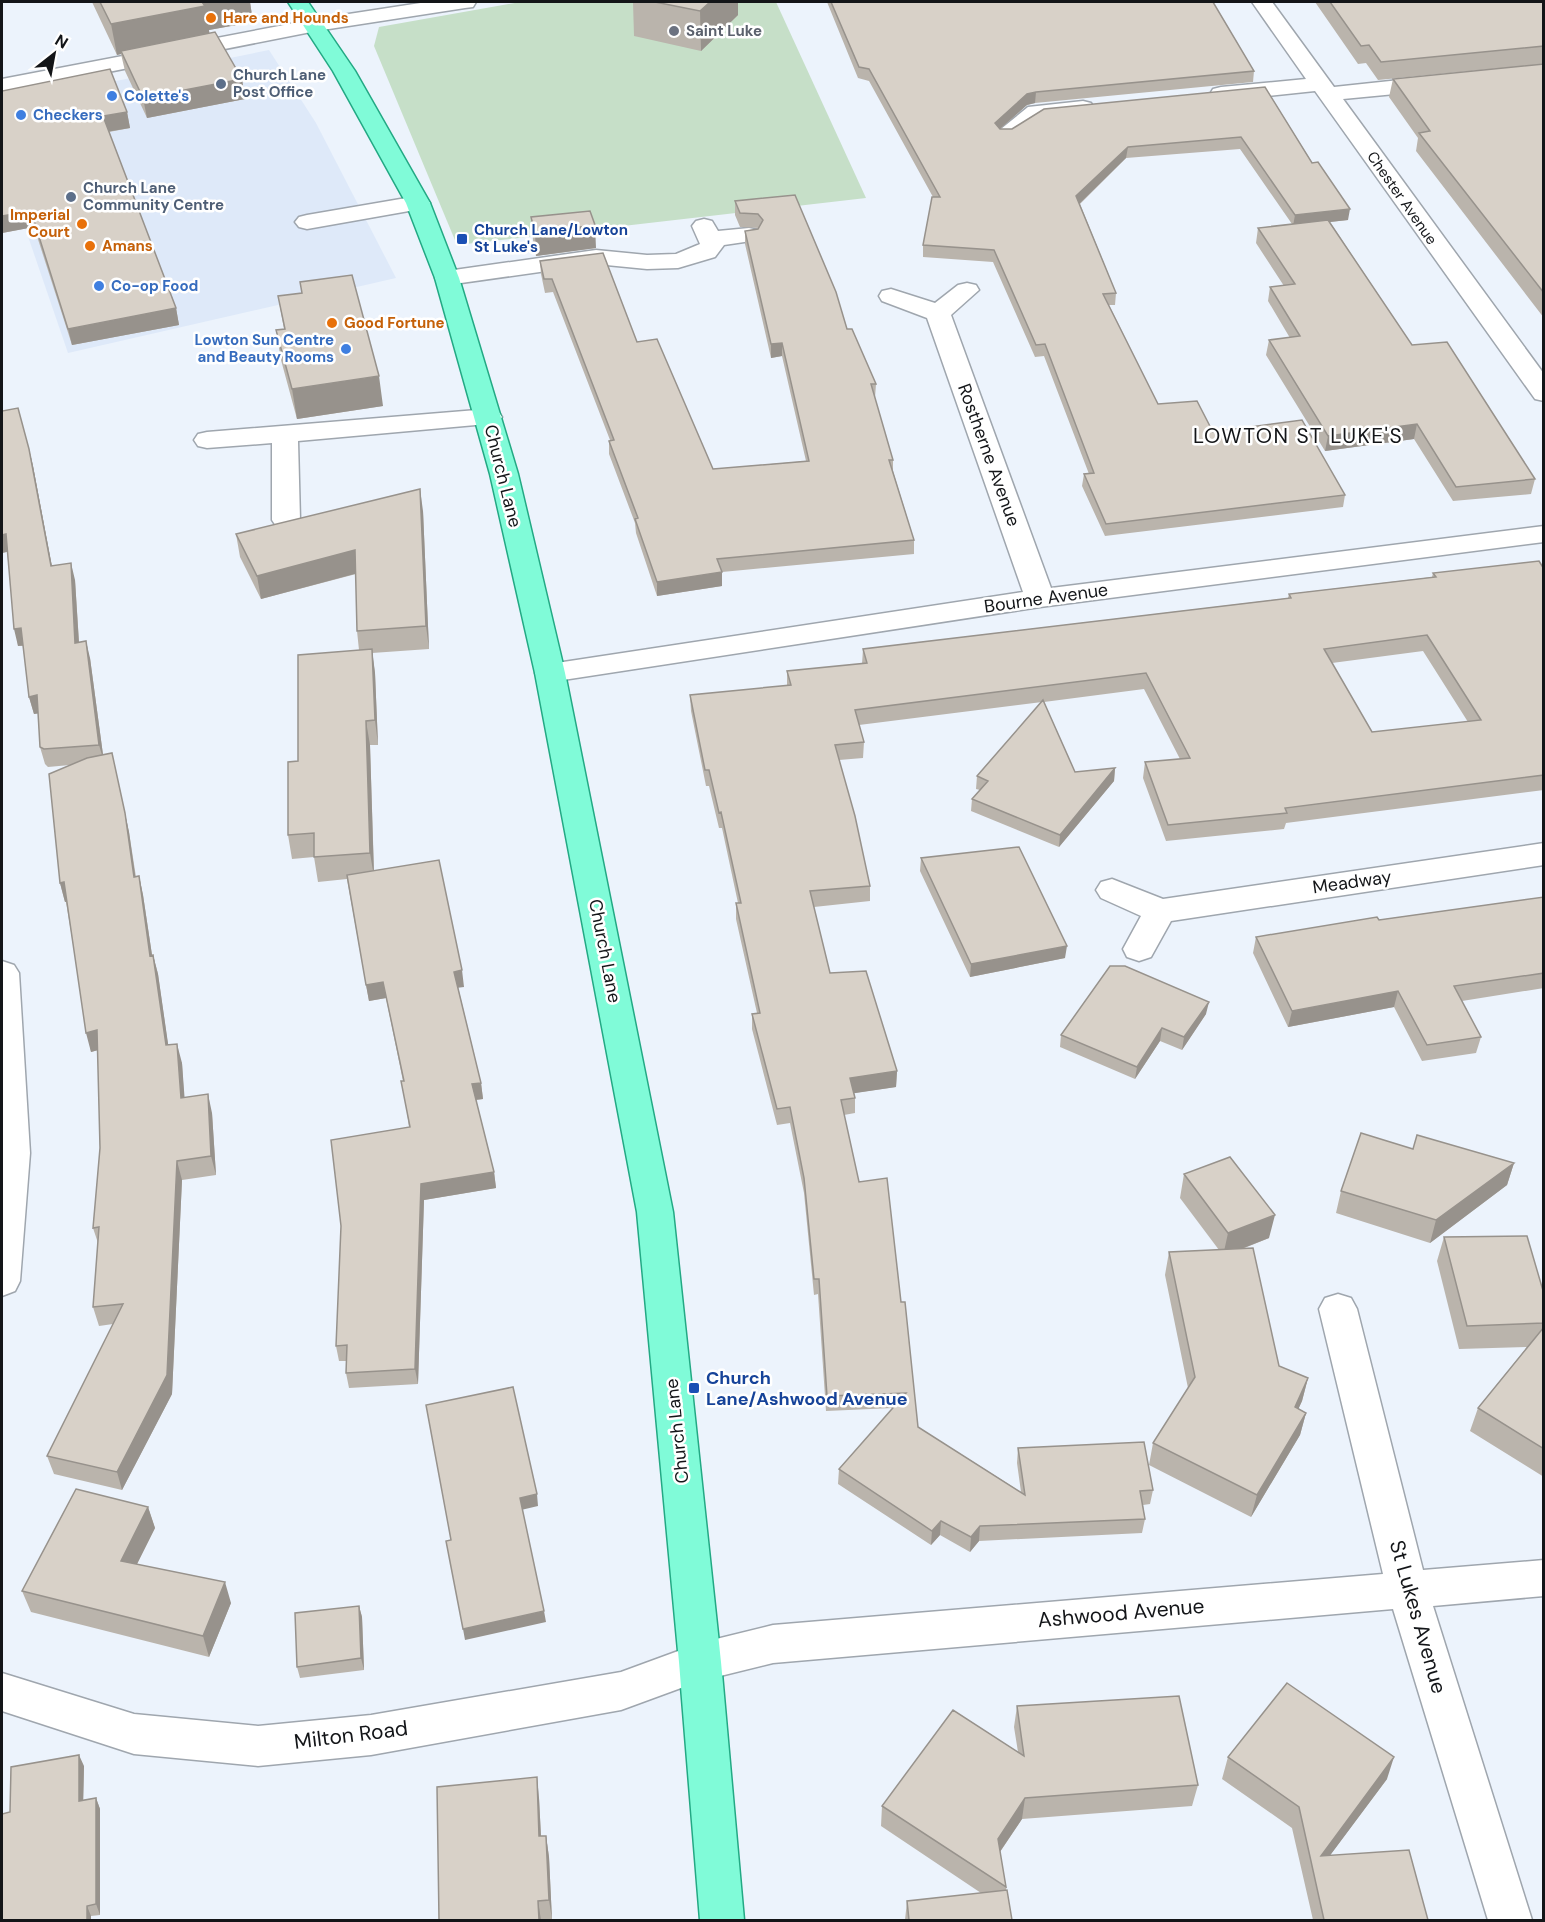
<svg xmlns="http://www.w3.org/2000/svg" width="1545" height="1922" font-family="'DM Sans',sans-serif">
	<rect width="100%" height="100%" fill="#ecf3fc"/>
	<path fill="#dee9f9" d="M 269,50 L 316,123 L 396,278 L 68,353 L 9,181 L 2,104 Z"/>
	<path fill="#c6dfc8" d="M 520,2 L 776,2 L 866,198 L 457,245 L 374,46 L 379,27 Z"/>
	<g fill="none" stroke-linecap="round" stroke-linejoin="round">
		<g stroke="#9fa6ae" stroke-width="3">
			<path id="minor" d="M 427,2 L 476,2 L 473,7 L 465,8 L 316,31 L 2,93 L 2,79 L 316,19 Z
				M 1252,2 L 1272,2 L 1334,87 L 1437,76 L 1445,78 L 1448,83 L 1445,88 L 1437,90 L 1343,99 L 1544,374 L 1544,401 L 1535,399 L 1315,91 L 1221,101 L 1213,99 L 1210,94 L 1213,89 L 1221,87 L 1306,79 Z
				M 1083,101 L 1091,103 L 1094,108 L 1091,113 C 1076,117 1053,112 1040,120 C 1025,128 1017,142 999,138 L 996,133 L 1028,107 Z
				M 418,196 L 426,198 L 430,203 L 426,208 L 307,229 L 299,227 L 295,222 L 299,217 L 307,215 Z
				M 704,219 L 712,221 L 718,231 L 749,228 L 758,230 L 761,235 L 758,240 L 724,245 L 715,257 L 678,268 L 647,269 L 596,264 L 447,285 L 438,283 L 435,278 L 438,273 L 447,271 L 596,250 L 647,255 L 676,254 L 700,244 L 692,226 L 696,221 Z
				M 967,283 L 976,285 L 979,290 L 951,315 L 1051,588 L 1544,526 L 1544,542 L 1040,607 L 550,682 L 540,680 L 535,673 L 540,666 L 550,664 L 1023,592 L 927,318 L 882,301 L 879,296 L 882,291 L 891,289 L 935,303 L 958,285 Z
				M 489,409 L 498,411 L 502,417 L 498,423 L 298,441 L 300,520 L 296,526 L 286,528 L 276,526 L 272,520 L 272,443 L 207,448 L 198,446 L 194,440 L 198,434 L 207,432 Z
				M 1544,843 L 1544,865 L 1171,921 L 1151,957 L 1139,961 L 1127,957 L 1123,949 L 1141,916 L 1101,898 L 1096,890 L 1101,882 L 1112,879 L 1163,899 Z
				M 2,961 L 14,965 L 19,973 L 30,1153 L 20,1281 L 15,1291 L 2,1296 Z
				M 1338,1294 L 1351,1298 L 1357,1309 L 1423,1570 L 1544,1560 L 1544,1596 L 1433,1606 L 1532,1920 L 1488,1920 L 1393,1609 L 773,1663 L 700,1681 L 621,1710 L 371,1755 L 258,1766 L 134,1754 L 2,1711 L 2,1673 L 134,1714 L 258,1726 L 371,1715 L 621,1672 L 700,1643 L 773,1625 L 1383,1574 L 1319,1309 L 1325,1298 Z"/>
		</g>
		<g stroke="#23a984" stroke-width="3">
			<path id="major" d="M 288,2 L 308,2 L 355,71 L 430,203 L 459,278 L 518,474 L 565,673 L 673,1212 L 721,1662 L 744,1920 L 700,1920 L 679,1662 L 637,1212 L 535,673 L 490,474 L 435,278 L 406,203 L 333,71 Z"/>
		</g>
		<use href="#minor" fill="#fff" fill-rule="evenodd"/>
		<use href="#major" fill="#80fbd8" fill-rule="evenodd"/>
	</g>
	<path fill="#bab4ac" fill-rule="evenodd" d="M 92,2 L 250,2 L 253,22 L 209,30 L 209,34 L 242,79 L 245,99 L 147,118 L 125,71 L 121,54 L 117,55 Z
		M 633,2 L 738,2 L 738,15 L 701,51 L 634,36 Z
		M 827,2 L 1213,2 L 1254,71 L 1253,82 L 1035,103 L 1027,105 L 1000,129 L 1012,129 L 1265,87 L 1348,220 L 1330,222 L 1412,345 L 1535,479 L 1531,494 L 1453,501 L 1414,439 L 1325,451 L 1266,355 L 1269,340 L 1290,338 L 1268,301 L 1270,287 L 1284,286 L 1256,243 L 1258,228 L 1292,224 L 1240,149 L 1126,158 L 1080,204 L 1116,293 L 1115,305 L 1109,305 L 1158,404 L 1213,432 L 1345,495 L 1343,507 L 1105,536 L 1082,486 L 1084,474 L 1089,474 L 1044,356 L 1035,357 L 993,262 L 923,257 L 923,245 L 933,197 L 869,81 L 858,78 Z
		M 1315,2 L 1544,2 L 1544,64 L 1378,80 L 1366,63 L 1358,64 Z
		M 1544,64 L 1544,318 L 1416,151 L 1418,138 L 1389,97 L 1393,79 Z
		M 127,112 L 130,128 L 109,132 L 176,308 L 179,325 L 72,345 L 34,227 L 2,233 Z
		M 795,195 L 847,329 L 876,384 L 875,398 L 893,460 L 893,471 L 914,540 L 914,554 L 722,572 L 722,586 L 657,596 L 636,533 L 635,523 L 609,454 L 609,441 L 610,440 L 553,292 L 545,293 L 541,274 L 540,261 L 637,342 L 713,469 L 806,461 L 782,356 L 771,358 L 745,244 L 745,231 L 759,228 L 740,227 L 735,215 L 735,201 Z
		M 531,217 L 596,248 L 536,256 L 533,240 Z
		M 278,296 L 383,406 L 297,419 L 281,360 L 276,330 L 284,329 Z
		M 2,411 L 29,449 L 33,466 L 52,566 L 75,580 L 79,642 L 90,658 L 103,755 L 116,772 L 129,832 L 136,877 L 139,876 L 143,895 L 152,955 L 153,955 L 158,974 L 168,1045 L 182,1063 L 184,1098 L 212,1113 L 216,1175 L 182,1180 L 172,1394 L 122,1490 L 54,1474 L 47,1456 L 113,1324 L 99,1326 L 93,1307 L 98,1243 L 93,1228 L 100,1148 L 98,1050 L 91,1052 L 66,902 L 65,902 L 60,883 L 70,765 L 48,767 L 45,764 L 40,747 L 38,713 L 34,714 L 29,697 L 23,646 L 18,646 L 7,552 L 2,553 Z
		M 423,511 L 429,649 L 372,653 L 375,673 L 378,745 L 370,745 L 374,871 L 464,987 L 458,987 L 481,1083 L 483,1099 L 476,1100 L 494,1172 L 496,1188 L 424,1200 L 418,1384 L 349,1388 L 346,1373 L 346,1361 L 339,1361 L 336,1346 L 409,1127 L 403,1081 L 386,998 L 369,1001 L 347,879 L 318,882 L 314,857 L 292,859 L 288,835 L 298,761 L 359,650 L 357,631 L 356,574 L 261,599 L 240,557 L 236,534 Z
		M 1544,569 L 1544,790 L 1286,823 L 1284,829 L 1166,841 L 1143,778 L 1145,762 L 1180,759 L 1144,689 L 1044,702 L 1075,772 L 1115,768 L 1114,781 L 1059,847 L 971,811 L 972,799 L 980,790 L 976,789 L 977,776 L 1042,702 L 859,725 L 864,742 L 863,758 L 839,760 L 870,886 L 870,901 L 814,907 L 830,973 L 897,1071 L 896,1087 L 854,1093 L 855,1098 L 855,1113 L 844,1115 L 859,1182 L 901,1302 L 918,1427 L 1021,1492 L 1017,1463 L 1018,1448 L 1153,1490 L 1150,1504 L 1143,1505 L 1145,1519 L 1142,1533 L 979,1541 L 970,1552 L 940,1535 L 931,1545 L 838,1484 L 839,1469 L 893,1408 L 826,1411 L 818,1294 L 814,1295 L 804,1193 L 790,1123 L 777,1125 L 752,1029 L 752,1014 L 757,1013 L 736,919 L 736,903 L 738,903 L 722,828 L 719,828 L 709,786 L 706,786 L 691,711 L 690,695 L 787,686 L 787,671 L 862,664 L 863,649 L 1288,598 L 1289,594 L 1432,577 L 1433,573 ZM 1423,651 L 1468,722 L 1372,732 L 1332,663 Z
		M 921,858 L 1065,958 L 970,977 L 920,871 Z
		M 1544,897 L 1544,988 L 1462,1001 L 1481,1037 L 1476,1053 L 1422,1061 L 1394,1007 L 1288,1027 L 1253,953 L 1256,937 Z
		M 1206,1014 L 1182,1050 L 1160,1041 L 1135,1079 L 1060,1047 L 1061,1035 Z
		M 1413,1149 L 1514,1163 L 1507,1185 L 1430,1243 L 1336,1213 L 1341,1191 Z
		M 1184,1174 L 1269,1238 L 1242,1249 L 1279,1366 L 1308,1378 L 1302,1401 L 1298,1409 L 1306,1413 L 1300,1435 L 1251,1517 L 1149,1465 L 1153,1443 L 1188,1388 L 1165,1275 L 1169,1252 L 1219,1250 L 1180,1198 Z
		M 1444,1237 L 1544,1294 L 1544,1477 L 1470,1431 L 1478,1408 L 1527,1347 L 1459,1349 L 1437,1261 Z
		M 148,1507 L 155,1528 L 137,1564 L 231,1603 L 209,1657 L 31,1612 L 22,1591 Z
		M 359,1606 L 362,1617 L 364,1670 L 300,1678 L 297,1667 Z
		M 1017,1706 L 1198,1785 L 1192,1806 L 1022,1819 L 1000,1852 L 1006,1887 L 1006,1890 L 1012,1920 L 905,1920 L 907,1901 L 981,1893 L 881,1826 L 882,1806 L 1018,1752 L 1014,1727 Z
		M 1228,1757 L 1387,1779 L 1330,1855 L 1428,1920 L 1313,1920 L 1292,1828 L 1222,1779 Z
		M 84,1766 L 83,1800 L 96,1798 L 100,1809 L 100,1915 L 91,1916 L 91,1920 L 2,1920 Z
		M 539,1798 L 541,1836 L 546,1836 L 549,1857 L 552,1920 L 439,1920 Z"/>
	<path fill="#97928c" d="M 201,2 L 250,2 L 253,22 L 209,30 L 210,37 L 121,51 L 121,54 L 117,55 L 111,24 Z
		M 710,2 L 738,2 L 738,15 L 701,51 L 700,11 Z
		M 242,79 L 245,99 L 147,118 L 143,98 Z
		M 1036,92 L 1035,103 L 1027,105 L 994,134 L 995,123 L 1027,94 Z
		M 127,112 L 130,128 L 106,132 L 103,116 Z
		M 1128,147 L 1126,158 L 1075,208 L 1076,196 Z
		M 1350,209 L 1348,220 L 1293,226 L 1295,215 Z
		M 31,211 L 34,227 L 2,233 L 2,216 Z
		M 595,225 L 596,248 L 536,256 L 535,233 Z
		M 176,308 L 179,325 L 72,345 L 68,329 Z
		M 782,343 L 782,356 L 771,358 L 771,344 Z
		M 379,376 L 383,406 L 297,419 L 292,389 Z
		M 1417,424 L 1414,439 L 1325,451 L 1328,436 Z
		M 29,449 L 33,466 L 55,583 L 51,566 Z
		M 420,489 L 423,511 L 429,649 L 426,626 Z
		M 6,534 L 10,551 L 2,553 L 2,535 Z
		M 355,550 L 358,573 L 261,599 L 257,576 Z
		M 71,563 L 75,580 L 80,660 L 75,643 Z
		M 722,572 L 722,586 L 657,596 L 657,582 Z
		M 21,628 L 26,645 L 18,646 L 14,629 Z
		M 86,641 L 90,658 L 104,762 L 99,745 Z
		M 372,649 L 375,673 L 378,745 L 375,720 Z
		M 37,695 L 42,713 L 34,714 L 29,697 Z
		M 366,721 L 370,745 L 374,877 L 370,853 Z
		M 1115,768 L 1114,781 L 1059,847 L 1060,835 Z
		M 116,772 L 129,832 L 138,896 L 134,877 Z
		M 139,876 L 143,895 L 155,975 L 150,956 Z
		M 64,882 L 69,901 L 65,902 L 60,883 Z
		M 1067,946 L 1065,958 L 970,977 L 971,964 Z
		M 153,955 L 158,974 L 171,1064 L 166,1045 Z
		M 462,970 L 464,987 L 456,988 L 454,972 Z
		M 383,982 L 386,998 L 369,1001 L 366,985 Z
		M 1398,991 L 1394,1007 L 1288,1027 L 1292,1011 Z
		M 1209,1002 L 1206,1014 L 1182,1050 L 1184,1037 Z
		M 1162,1028 L 1160,1041 L 1135,1079 L 1137,1067 Z
		M 97,1030 L 102,1049 L 91,1052 L 86,1033 Z
		M 177,1044 L 182,1063 L 186,1117 L 181,1098 Z
		M 897,1071 L 896,1087 L 849,1094 L 850,1078 Z
		M 481,1083 L 483,1099 L 474,1100 L 472,1084 Z
		M 208,1094 L 212,1113 L 216,1175 L 211,1156 Z
		M 177,1161 L 182,1180 L 172,1394 L 122,1490 L 117,1472 Z
		M 1514,1163 L 1507,1185 L 1430,1243 L 1436,1220 Z
		M 494,1172 L 496,1188 L 424,1200 L 418,1384 L 415,1369 L 421,1184 Z
		M 1275,1215 L 1269,1238 L 1223,1256 L 1228,1233 Z
		M 1308,1378 L 1302,1401 L 1289,1430 L 1295,1407 Z
		M 1306,1413 L 1300,1435 L 1251,1517 L 1257,1495 Z
		M 537,1494 L 538,1506 L 521,1510 L 520,1498 Z
		M 148,1507 L 155,1528 L 128,1582 L 121,1561 Z
		M 941,1521 L 940,1535 L 931,1545 L 932,1531 Z
		M 980,1526 L 979,1541 L 970,1552 L 971,1537 Z
		M 225,1582 L 231,1603 L 209,1657 L 203,1636 Z
		M 359,1606 L 362,1617 L 364,1670 L 361,1658 Z
		M 544,1611 L 546,1622 L 465,1640 L 463,1629 Z
		M 79,1755 L 84,1766 L 83,1812 L 79,1801 Z
		M 1394,1757 L 1387,1779 L 1314,1877 L 1321,1856 Z
		M 537,1777 L 539,1798 L 542,1857 L 539,1836 Z
		M 96,1798 L 100,1809 L 100,1915 L 96,1904 Z
		M 1025,1798 L 1022,1819 L 995,1859 L 998,1839 Z
		M 546,1836 L 549,1857 L 552,1920 L 549,1900 Z
		M 538,1901 L 541,1920 L 539,1920 Z
		M 87,1906 L 91,1916 L 91,1920 L 87,1920 Z"/>
	<path fill="#d8d1c8" stroke="#97928c" stroke-width="1.5" fill-rule="evenodd" d="M 100,2 L 202,2 L 205,6 L 111,24 Z
		M 655,2 L 710,2 L 700,11 Z
		M 831,2 L 1213,2 L 1254,71 L 1036,92 L 1027,94 L 995,123 L 1000,129 L 1012,129 L 1044,109 L 1265,87 L 1312,163 L 1318,162 L 1350,209 L 1295,215 L 1241,137 L 1128,147 L 1076,196 L 1116,293 L 1103,294 L 1158,404 L 1197,401 L 1213,432 L 1302,420 L 1345,495 L 1106,524 L 1084,474 L 1094,473 L 1045,344 L 1036,345 L 994,250 L 923,245 L 932,197 L 940,197 L 869,69 L 859,67 Z
		M 1330,2 L 1544,2 L 1544,46 L 1381,62 L 1369,45 L 1361,46 Z
		M 215,32 L 242,79 L 143,98 L 121,51 Z
		M 1544,64 L 1544,293 L 1419,133 L 1430,131 L 1393,79 Z
		M 110,69 L 127,112 L 103,116 L 176,308 L 68,329 L 31,211 L 2,216 L 2,91 Z
		M 795,195 L 836,292 L 847,329 L 852,329 L 876,384 L 871,384 L 893,460 L 889,460 L 914,540 L 717,559 L 722,572 L 657,582 L 635,519 L 638,518 L 609,441 L 614,440 L 552,279 L 544,279 L 540,261 L 603,253 L 637,342 L 657,339 L 713,469 L 809,461 L 782,343 L 771,344 L 745,231 L 758,229 L 763,220 L 758,214 L 740,213 L 735,201 Z
		M 590,211 L 595,225 L 535,233 L 531,217 Z
		M 1328,220 L 1412,345 L 1447,342 L 1535,479 L 1456,487 L 1417,424 L 1328,436 L 1269,340 L 1300,336 L 1270,287 L 1295,284 L 1258,228 Z
		M 352,275 L 379,376 L 292,389 L 276,330 L 285,329 L 278,296 L 302,293 L 300,282 Z
		M 18,408 L 29,449 L 51,566 L 71,563 L 75,643 L 86,641 L 99,745 L 44,749 L 40,747 L 37,695 L 29,697 L 21,628 L 14,629 L 6,534 L 2,535 L 2,411 Z
		M 420,489 L 426,626 L 357,631 L 355,550 L 257,576 L 236,534 Z
		M 1539,561 L 1544,569 L 1544,775 L 1285,808 L 1287,813 L 1168,825 L 1145,762 L 1190,758 L 1146,673 L 855,710 L 864,742 L 835,745 L 855,816 L 870,886 L 810,891 L 830,973 L 866,971 L 897,1071 L 850,1078 L 855,1098 L 841,1100 L 859,1182 L 887,1178 L 901,1302 L 905,1302 L 918,1427 L 1025,1495 L 1018,1448 L 1144,1442 L 1153,1490 L 1140,1491 L 1145,1519 L 980,1526 L 971,1537 L 941,1521 L 932,1531 L 839,1469 L 906,1393 L 827,1396 L 819,1279 L 814,1279 L 804,1178 L 790,1107 L 777,1109 L 752,1014 L 760,1013 L 736,903 L 741,903 L 721,812 L 719,813 L 709,770 L 705,770 L 690,695 L 791,685 L 787,671 L 867,663 L 863,649 L 1291,598 L 1289,594 L 1436,577 L 1433,573 ZM 1427,635 L 1481,720 L 1372,732 L 1324,649 Z
		M 372,649 L 375,720 L 366,721 L 370,853 L 314,857 L 314,833 L 288,835 L 288,762 L 298,761 L 298,655 Z
		M 1043,700 L 1075,772 L 1115,768 L 1060,835 L 972,799 L 988,781 L 977,776 Z
		M 112,753 L 125,813 L 134,877 L 139,876 L 150,956 L 153,955 L 166,1045 L 177,1044 L 181,1098 L 208,1094 L 211,1156 L 177,1161 L 167,1375 L 117,1472 L 47,1456 L 123,1304 L 93,1307 L 99,1227 L 93,1228 L 100,1148 L 97,1030 L 86,1033 L 64,882 L 60,883 L 49,774 L 87,758 Z
		M 1019,847 L 1067,946 L 971,964 L 921,858 Z
		M 439,860 L 462,970 L 454,972 L 481,1083 L 472,1084 L 494,1172 L 421,1184 L 415,1369 L 346,1373 L 347,1345 L 336,1346 L 341,1226 L 331,1140 L 410,1127 L 401,1081 L 404,1081 L 383,982 L 366,985 L 347,875 Z
		M 1544,897 L 1544,973 L 1454,986 L 1481,1037 L 1427,1045 L 1398,991 L 1292,1011 L 1256,937 L 1377,917 L 1379,920 Z
		M 1110,966 L 1125,966 L 1209,1002 L 1184,1037 L 1162,1028 L 1137,1067 L 1061,1035 Z
		M 1361,1133 L 1413,1149 L 1417,1135 L 1514,1163 L 1436,1220 L 1341,1191 Z
		M 1230,1157 L 1275,1215 L 1228,1233 L 1184,1174 Z
		M 1527,1236 L 1544,1294 L 1544,1323 L 1467,1326 L 1444,1237 Z
		M 1253,1248 L 1279,1366 L 1308,1378 L 1295,1407 L 1306,1413 L 1257,1495 L 1153,1443 L 1195,1377 L 1169,1252 Z
		M 1544,1327 L 1544,1449 L 1478,1408 Z
		M 513,1387 L 537,1494 L 520,1498 L 544,1611 L 463,1629 L 446,1541 L 451,1540 L 426,1405 Z
		M 76,1489 L 148,1507 L 121,1561 L 225,1582 L 203,1636 L 22,1591 Z
		M 359,1606 L 361,1658 L 297,1667 L 295,1613 Z
		M 1287,1683 L 1394,1757 L 1321,1856 L 1409,1850 L 1428,1920 L 1324,1920 L 1299,1807 L 1228,1757 Z
		M 1179,1696 L 1198,1785 L 1025,1798 L 998,1839 L 1006,1887 L 882,1806 L 953,1710 L 1024,1756 L 1017,1706 Z
		M 79,1755 L 79,1801 L 96,1798 L 96,1904 L 87,1906 L 87,1920 L 2,1920 L 2,1814 L 10,1812 L 11,1767 Z
		M 537,1777 L 539,1836 L 546,1836 L 549,1900 L 538,1901 L 539,1920 L 439,1920 L 437,1787 Z
		M 1007,1890 L 1012,1920 L 909,1920 L 907,1901 Z"/>
	<g fill="#e8710a" stroke="#fff" stroke-width="2">
		<circle cx="211" cy="18" r="6"/>
		<circle cx="82" cy="224" r="6"/>
		<circle cx="90" cy="246" r="6"/>
		<circle cx="332" cy="323" r="6"/>
	</g>
	<circle fill="#6b7280" stroke="#fff" stroke-width="2" cx="674" cy="31" r="6"/>
	<g fill="#5c6f8a" stroke="#fff" stroke-width="2">
		<circle cx="221" cy="84" r="6"/>
		<circle cx="71" cy="197" r="6"/>
	</g>
	<g fill="#3f7fe0" stroke="#fff" stroke-width="2">
		<circle cx="112" cy="96" r="6"/>
		<circle cx="21" cy="115" r="6"/>
		<circle cx="99" cy="286" r="6"/>
		<circle cx="346" cy="349" r="6"/>
	</g>
	<g fill="#1a4fb4" stroke="#fff" stroke-width="2">
		<rect x="456" y="233" width="12" height="12" rx="3"/>
		<rect x="688" y="1382" width="12" height="12" rx="3"/>
	</g>
	<g text-anchor="middle" dominant-baseline="central" stroke-width="5" stroke-linejoin="round" paint-order="stroke">
		<g font-size="15" font-weight="bold" fill="#c56008" stroke="#fff" text-anchor="start">
			<text x="223" y="18">Hare and Hounds</text>
			<text x="70" y="215" text-anchor="end">Imperial<tspan x="70" dy="17">Court</tspan></text>
			<text x="102" y="246">Amans</text>
			<text x="344" y="323">Good Fortune</text>
		</g>
		<g font-size="15" font-weight="bold" fill="#5b616d" stroke="#fff" text-anchor="start">
			<text x="686" y="31">Saint Luke</text>
		</g>
		<g font-size="15" font-weight="bold" fill="#4e5e75" stroke="#fff" text-anchor="start">
			<text x="233" y="75">Church Lane<tspan x="233" dy="17">Post Office</tspan></text>
			<text x="83" y="188">Church Lane<tspan x="83" dy="17">Community Centre</tspan></text>
		</g>
		<g font-size="15" font-weight="bold" fill="#366cbe" stroke="#fff" text-anchor="start">
			<text x="124" y="96">Colette's</text>
			<text x="33" y="115">Checkers</text>
			<text x="111" y="286">Co-op Food</text>
			<text x="334" y="340" text-anchor="end">Lowton Sun Centre<tspan x="334" dy="17">and Beauty Rooms</tspan></text>
		</g>
		<g font-size="15" fill="#131518" stroke="#fff">
			<text transform="translate(1402 198) rotate(55)">Chester Avenue</text>
		</g>
		<g font-size="15" font-weight="bold" fill="#164399" stroke="#fff" text-anchor="start">
			<text x="474" y="230">Church Lane/Lowton<tspan x="474" dy="17">St Luke's</tspan></text>
		</g>
		<g font-size="18" fill="#131518" stroke="#fff">
			<text transform="translate(989 455) rotate(70)">Rostherne Avenue</text>
			<text transform="translate(503 476) rotate(76)">Church Lane</text>
			<text transform="translate(1046 598) rotate(-8)">Bourne Avenue</text>
			<text transform="translate(1352 882) rotate(-8)">Meadway</text>
			<text transform="translate(605 951) rotate(79)">Church Lane</text>
			<text transform="translate(677 1431) rotate(-96)">Church Lane</text>
		</g>
		<g font-size="18" font-weight="bold" fill="#164399" stroke="#fff" text-anchor="start">
			<text x="706" y="1378">Church<tspan x="706" dy="21">Lane/Ashwood Avenue</tspan></text>
		</g>
		<g font-size="21" letter-spacing="1.5" fill="#131518" stroke="#fff">
			<text x="1298" y="436">LOWTON ST LUKE'S</text>
		</g>
		<g font-size="21" fill="#131518" stroke="#fff">
			<text transform="translate(1121 1613) rotate(-5)">Ashwood Avenue</text>
			<text transform="translate(1418 1617) rotate(74)">St Lukes Avenue</text>
			<text transform="translate(351 1735) rotate(-7)">Milton Road</text>
		</g>
	</g>
	<rect width="1545" height="1922" fill="none" stroke="#131518" stroke-width="6"/>
	<g transform="translate(54 54) rotate(31)" stroke="#ffffff" stroke-width="4.5" paint-order="stroke">
	<path d="M0-4.5L10 22L0 15L-10 22Z" fill="#131518"/>
	<text y="-9" font-size="16" font-weight="bold" text-anchor="middle" fill="#131518">N</text>
	</g>
</svg>
